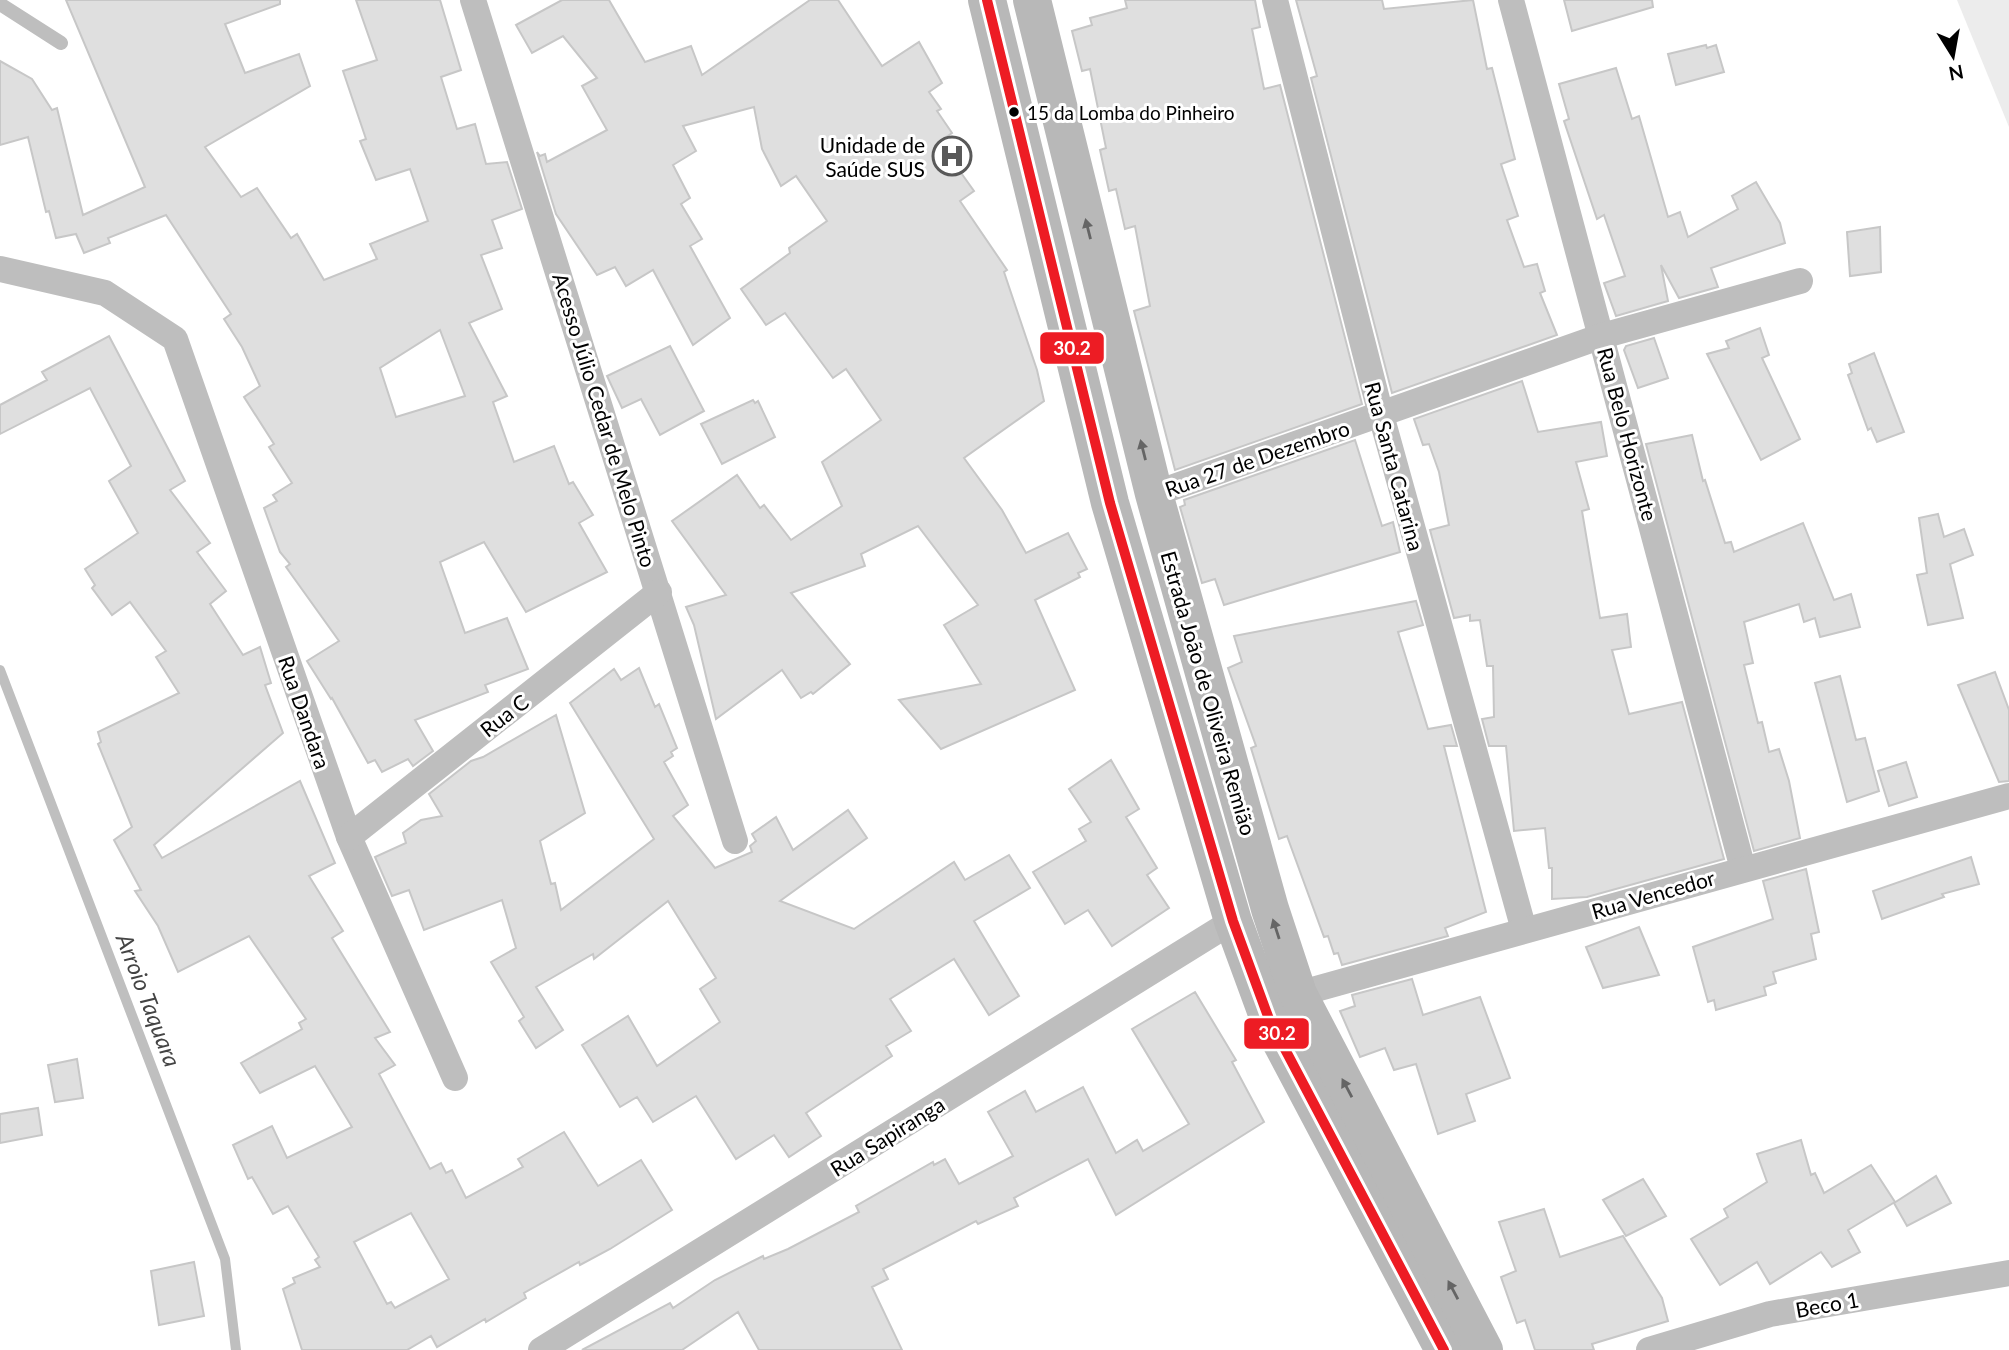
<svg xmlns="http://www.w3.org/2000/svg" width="2009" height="1350" font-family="Lato,sans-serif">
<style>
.green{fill:#ececec}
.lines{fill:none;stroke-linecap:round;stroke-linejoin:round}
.stream{stroke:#bfbfbf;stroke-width:10}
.building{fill:#dfdfdf;stroke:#c7c7c7;stroke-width:2;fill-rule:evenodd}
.lane{stroke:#bebebe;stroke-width:14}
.street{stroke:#bebebe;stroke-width:26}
.secondary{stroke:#b8b8b8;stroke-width:38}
.bus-1-casing{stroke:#fff;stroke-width:16}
.bus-1{stroke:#ed1c24;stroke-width:10}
.oneway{fill:#656565}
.bus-dot{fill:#000;stroke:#fff;stroke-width:2.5}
.labels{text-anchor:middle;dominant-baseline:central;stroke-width:6;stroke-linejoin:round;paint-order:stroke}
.bus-label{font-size:19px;fill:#000;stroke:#fff;text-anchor:start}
.poi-label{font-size:21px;fill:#000;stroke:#fff;text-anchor:end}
.street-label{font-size:21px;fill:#000;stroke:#fff}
.water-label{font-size:23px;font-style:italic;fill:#444;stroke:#fff}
.line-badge{stroke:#fff;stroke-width:2.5}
.badge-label{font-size:19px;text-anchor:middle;font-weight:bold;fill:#fff}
</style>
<rect width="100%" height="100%" fill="#fff"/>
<!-- green -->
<polygon class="green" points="1957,0 2009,0 2009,127"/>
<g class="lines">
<!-- stream -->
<polyline class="stream" points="0,670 225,1259 236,1350"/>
</g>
<!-- building -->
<g class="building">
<path d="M66,0H280V4L225,24L245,73L299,54L310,86L205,147L241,197L257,188L291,238L297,234L324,280L377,259L370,244L428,221L410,169L376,180L360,141L366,139L343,71L377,60L356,0H440L461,70L441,77L457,129L475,124L486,164L507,162L522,209L492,220L502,248L481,255L502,309L469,323L507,396L493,402L514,462L554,446L569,484L573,482L593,515L579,523L607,572L526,612L484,542L440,562L465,633L507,618L528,669L485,685L488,692L415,720L433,751L413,766L408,759L382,772L375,760L368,763L332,698L331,699L307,661L339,641L286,567L290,564L280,552L264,508L277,501L273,495L292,483L269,447L274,444L244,397L260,386L242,347L224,319L231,314L166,215L108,238L110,243L84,253L76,234L56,238L49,211L46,212L28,137L0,145V61L32,79L52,110L57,108L83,215L145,187ZM440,330L465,396L396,417L380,368Z"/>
<polygon points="562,0 609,0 645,62 691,46 702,75 810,0 838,0 882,66 919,42 942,83 929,92 941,109 937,111 952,133 939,142 974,191 960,201 1007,270 1004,272 1037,370 1044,401 964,458 1002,510 1026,553 1068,533 1087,569 1078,573 1080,577 1035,600 1075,690 941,749 899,700 981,684 944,625 978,605 918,526 861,554 865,566 791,593 850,664 813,694 811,692 801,698 782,670 716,719 694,625 686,607 726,595 672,521 737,475 760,508 764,505 791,540 842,506 822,462 881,420 846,369 833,378 785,313 766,325 741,289 790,253 789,248 827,221 796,176 781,186 762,149 754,107 683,126 696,151 673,165 690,198 681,204 702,239 690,246 730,318 693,345 653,270 626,286 615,267 597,275 556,214 537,152 540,156 545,154 547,162 607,130 582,86 597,78 563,36 532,53 516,25"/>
<polygon points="1125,0 1255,0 1260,27 1252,29 1264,89 1280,85 1362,404 1175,470 1134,311 1150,306 1135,226 1125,229 1116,189 1109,191 1100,150 1106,148 1090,69 1082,71 1072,31 1092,25 1090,18 1127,8"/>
<polygon points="1296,0 1382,0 1384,9 1473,0 1487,69 1492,68 1515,159 1501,164 1518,216 1507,220 1524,267 1537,264 1545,291 1540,293 1557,335 1392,393 1311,78 1317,76"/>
<polygon points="1564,0 1652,0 1653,7 1572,31"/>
<polygon points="1706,45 1707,48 1716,45 1724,72 1676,85 1668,54"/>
<polygon points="1616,68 1632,119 1639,116 1668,217 1680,212 1688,237 1738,209 1732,196 1756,182 1780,223 1785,243 1711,268 1718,287 1679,298 1661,265 1668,301 1616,316 1604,283 1625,276 1604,215 1597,219 1564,121 1569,119 1559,84"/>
<polygon points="1880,227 1881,272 1850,276 1847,232"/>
<polygon points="1760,328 1769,355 1762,358 1800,439 1761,460 1707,354 1729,348 1726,341"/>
<path d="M109,336L185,481L170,490L210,543L197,552L226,591L210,604L243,655L260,647L271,683L265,685L283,733L154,845L162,858L300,781L335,863L309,876L343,931L332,938L390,1032L375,1038L395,1065L379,1074L430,1169L441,1163L446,1173L452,1170L466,1198L523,1167L518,1159L564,1132L598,1186L641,1160L672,1210L610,1249L580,1265L579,1262L524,1293L526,1298L486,1322L485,1319L437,1347L431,1336L407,1350H302L283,1289L295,1283L293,1278L320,1267L315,1260L319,1257L288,1206L273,1214L252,1177L248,1179L233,1145L272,1126L287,1158L352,1127L315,1066L260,1093L241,1063L302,1029L299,1023L306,1019L249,936L178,972L158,926L135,891L141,890L114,840L132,827L98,744L101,742L98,732L179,693L156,657L166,651L130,602L112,615L92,588L95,585L85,569L138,533L109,481L131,466L90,388L0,434V405L47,380L42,372ZM411,1213L449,1279L395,1308L391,1302L387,1304L354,1242Z"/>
<polygon points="1654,338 1668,378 1638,388 1624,350 1626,346"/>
<polygon points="670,346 704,411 660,435 641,399 622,408 607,376"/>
<polygon points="1874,353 1904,432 1877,442 1871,428 1868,430 1848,375 1852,373 1849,364"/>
<polygon points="1522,381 1538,432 1601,422 1607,456 1576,462 1589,509 1582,511 1600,618 1627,614 1631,647 1612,650 1629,714 1682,702 1724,859 1587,897 1552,899 1552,868 1549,868 1545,828 1514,831 1506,746 1489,746 1482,719 1494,717 1493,666 1487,666 1480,620 1470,621 1470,615 1454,618 1430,530 1449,525 1439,472 1429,444 1423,445 1414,419"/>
<polygon points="753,400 755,403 758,401 775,437 722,464 701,424"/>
<polygon points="1692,435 1703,481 1705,480 1725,543 1731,542 1734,552 1803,523 1834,600 1851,594 1860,627 1820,637 1815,618 1804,622 1799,604 1744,622 1753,663 1744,665 1758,723 1762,722 1769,752 1779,749 1789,781 1800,838 1754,851 1646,444"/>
<polygon points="1355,440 1382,526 1393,522 1400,552 1224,605 1215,579 1202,583 1180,507 1185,505 1184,500"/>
<polygon points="1938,514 1944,537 1964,529 1973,555 1950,564 1963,618 1928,625 1917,575 1927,573 1919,518"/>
<polygon points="1416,601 1423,625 1398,632 1428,729 1451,725 1457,746 1444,746 1486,912 1445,928 1448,936 1342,965 1338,953 1334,954 1328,936 1324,937 1287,836 1279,839 1251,748 1256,746 1228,668 1242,662 1234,636"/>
<polygon points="639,668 655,707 659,704 677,748 671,752 673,756 664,762 688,805 673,816 715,868 752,852 750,846 756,841 752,834 776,817 793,850 848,810 867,838 780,901 854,929 954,862 965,880 1009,855 1030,888 974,921 1019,996 989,1015 954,959 890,999 911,1031 886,1046 892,1056 806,1113 821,1136 789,1157 774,1135 736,1159 696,1096 653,1122 637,1097 620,1107 582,1045 628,1016 657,1066 720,1022 700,989 716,978 668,901 594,959 593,954 536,987 563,1030 536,1048 519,1021 524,1017 491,962 516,948 502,900 424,930 409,890 392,896 375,857 406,843 403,833 421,820 442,816 429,794 471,761 483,757 556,715 585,813 540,841 551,884 555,883 561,910 654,839 570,703 614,669 621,680"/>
<polygon points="1995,672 2009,710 2009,781 1999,782 1958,685"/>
<polygon points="1840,676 1856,740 1865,738 1879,791 1847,802 1815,683"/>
<polygon points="1111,760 1139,809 1126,817 1157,868 1147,875 1169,908 1112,946 1088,910 1065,924 1033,872 1086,841 1079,829 1091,822 1069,789"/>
<polygon points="1906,762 1917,797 1889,806 1878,771"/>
<polygon points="1971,857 1979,884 1942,894 1944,897 1882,919 1873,891"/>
<polygon points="1806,869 1819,932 1811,934 1816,959 1773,972 1776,983 1764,987 1766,995 1716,1010 1714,1000 1708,1002 1693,947 1773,919 1763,881"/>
<polygon points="1639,927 1659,975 1603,988 1586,947"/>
<polygon points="1412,979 1423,1015 1480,997 1510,1078 1466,1094 1475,1121 1438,1134 1416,1064 1394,1070 1385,1048 1360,1057 1340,1011 1355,1006 1352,995"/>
<polygon points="1195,992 1236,1060 1232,1062 1264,1122 1116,1215 1088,1159 1014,1198 1018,1206 978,1224 976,1221 883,1269 888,1279 872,1287 902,1350 759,1350 738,1312 682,1350 582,1350 670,1303 673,1308 715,1280 763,1256 764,1259 788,1249 859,1212 856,1206 933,1162 934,1165 945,1159 959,1184 1013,1156 988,1112 1025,1091 1036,1112 1083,1087 1116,1153 1137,1140 1143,1151 1189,1124 1132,1029"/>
<polygon points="77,1059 83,1098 55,1102 48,1065"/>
<polygon points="38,1108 42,1135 0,1143 0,1114"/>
<polygon points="1801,1140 1811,1175 1815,1173 1824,1193 1871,1165 1895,1202 1848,1230 1860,1252 1832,1267 1821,1252 1770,1284 1757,1262 1720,1285 1691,1239 1728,1217 1724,1209 1767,1182 1757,1154"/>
<polygon points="1936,1176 1951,1203 1907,1226 1894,1203"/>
<polygon points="1643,1179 1666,1216 1626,1236 1603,1200"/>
<polygon points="1544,1209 1560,1257 1623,1236 1662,1298 1668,1321 1592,1344 1594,1350 1535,1350 1525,1320 1517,1323 1501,1277 1516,1271 1499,1222"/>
<polygon points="194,1262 204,1316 159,1325 151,1271"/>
</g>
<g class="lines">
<!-- lane -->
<polyline class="lane" points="0,4 61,43"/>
<!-- street -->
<g class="street">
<polyline points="473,0 735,841"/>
<polyline points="1275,0 1381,415 1524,930"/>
<polyline points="1511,0 1743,869"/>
<polyline points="0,269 105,293 175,339 349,837 455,1078"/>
<polyline points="1154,494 1602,336 1800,281"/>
<polyline points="349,837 659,592"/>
<polyline points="1298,994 2009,796"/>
<polyline points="541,1350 1233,921"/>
<polyline points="1649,1350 1770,1314 2009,1273"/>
</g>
<!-- secondary -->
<g class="secondary">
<polyline points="987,0 1110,503 1233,921 1269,1019 1444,1350"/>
<polyline points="1032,0 1154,494 1270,909 1298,994 1484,1350"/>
</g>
<defs>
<polyline id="bus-1" points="987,0 1110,503 1233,921 1269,1019 1444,1350"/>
</defs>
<!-- bus-1 casing -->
<use href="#bus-1" class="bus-1-casing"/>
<!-- bus-1 -->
<use href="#bus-1" class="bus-1"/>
</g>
<!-- one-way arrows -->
<defs><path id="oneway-solid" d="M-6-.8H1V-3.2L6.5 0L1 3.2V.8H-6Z" transform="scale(1.75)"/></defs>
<g class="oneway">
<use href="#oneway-solid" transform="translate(1088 229) rotate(-104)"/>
<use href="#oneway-solid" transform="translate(1143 450) rotate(-104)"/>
<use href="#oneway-solid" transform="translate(1276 929) rotate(-108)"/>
<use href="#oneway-solid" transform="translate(1347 1088) rotate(-118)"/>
<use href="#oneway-solid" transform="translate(1453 1290) rotate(-118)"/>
</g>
<!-- icons -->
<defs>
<symbol id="hospital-ring" viewBox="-11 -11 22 22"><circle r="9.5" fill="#fff" stroke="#595959" stroke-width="1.5"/><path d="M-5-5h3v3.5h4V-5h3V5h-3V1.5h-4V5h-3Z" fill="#595959"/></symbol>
</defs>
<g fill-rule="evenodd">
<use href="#hospital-ring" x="930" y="134" width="44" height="44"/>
</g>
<!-- markers -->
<circle class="bus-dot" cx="1014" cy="112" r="6"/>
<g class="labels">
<!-- bus labels -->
<g class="bus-label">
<text x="1027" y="112">15 da Lomba do Pinheiro</text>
</g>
<!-- poi labels -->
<g class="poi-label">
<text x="925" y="144">Unidade de<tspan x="925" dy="24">Saúde SUS</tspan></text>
</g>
<!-- street labels -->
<g class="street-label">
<text transform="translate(605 420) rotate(73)">Acesso Júlio Cedar de Melo Pinto</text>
<text transform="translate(1628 434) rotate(75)">Rua Belo Horizonte</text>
<text transform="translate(1257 458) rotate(-19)">Rua 27 de Dezembro</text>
<text transform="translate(1395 466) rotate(75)">Rua Santa Catarina</text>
<text transform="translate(1209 693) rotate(74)">Estrada João de Oliveira Remião</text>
<text transform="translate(305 712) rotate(71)">Rua Dandara</text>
<text transform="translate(504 715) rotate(-38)">Rua C</text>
<text transform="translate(1653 894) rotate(-16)">Rua Vencedor</text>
<text transform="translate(887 1136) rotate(-32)">Rua Sapiranga</text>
<text transform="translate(1827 1304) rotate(-10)">Beco 1</text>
</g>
<!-- water labels -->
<g class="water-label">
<text transform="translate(149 1000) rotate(69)">Arroio Taquara</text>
</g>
</g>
<g class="line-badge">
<rect x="1039" y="331" width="66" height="34" rx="7" fill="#ed1c24"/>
<rect x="1243" y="1017" width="67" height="33" rx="7" fill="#ed1c24"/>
</g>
<g class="badge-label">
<text x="1072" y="355">30.2</text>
<text x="1277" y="1040">30.2</text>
</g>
<!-- north arrow -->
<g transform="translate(1953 56) rotate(169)" stroke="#ffffff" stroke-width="5" paint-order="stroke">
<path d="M0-5L12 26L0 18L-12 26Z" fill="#000000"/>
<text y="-10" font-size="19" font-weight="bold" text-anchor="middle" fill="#000000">N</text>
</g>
</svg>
